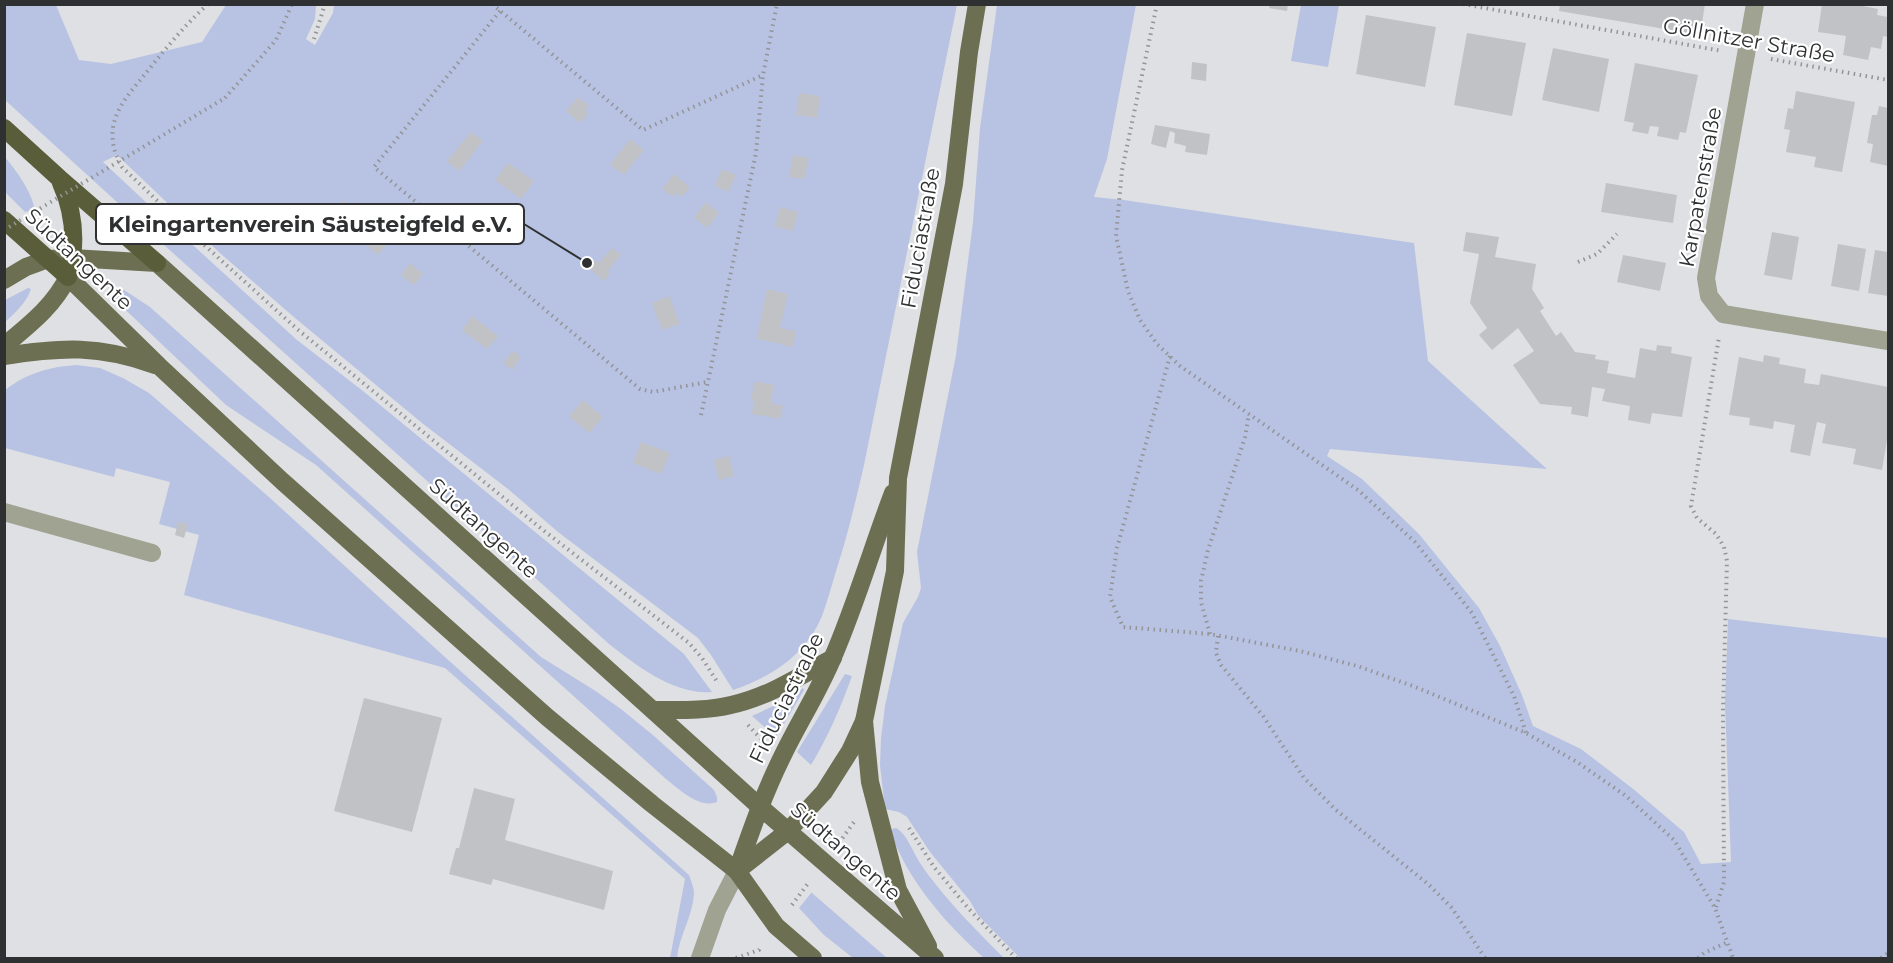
<svg xmlns="http://www.w3.org/2000/svg" width="1893" height="963" font-family="Montserrat,sans-serif">
<style>
.green{fill:#b8c3e4}
.building{fill:#c1c2c5}
.lines{fill:none;stroke-linecap:round;stroke-linejoin:round}
.path{stroke:#939496;stroke-width:4;stroke-dasharray:1.5 4.5;stroke-linecap:butt}
.minor{stroke:#a0a392;stroke-width:18}
.major{stroke:#6c6f52;stroke-width:18}
.highway{stroke:#595d3a;stroke-width:18}
.path-bridge{stroke:#939496;stroke-width:4;stroke-dasharray:1.5 4.5;stroke-linecap:butt}
.labels{text-anchor:middle;dominant-baseline:central;stroke-width:4.5;stroke-linejoin:round;paint-order:stroke}
.street-label{font-size:21px;fill:#2f3031;stroke:#fff}
.leader{fill:none;stroke:#2f3031;stroke-width:2}
.callout-dot{fill:#2f3031;stroke:#fff;stroke-width:2}
.callout{fill:#fff;stroke:#2f3031;stroke-width:2}
.callout-label{font-size:22px;text-anchor:middle;font-weight:bold;fill:#2f3031}
</style>
<rect width="100%" height="100%" fill="#dfe0e3"/>
<!-- green -->
<g class="green">
<path d="M5,5H56L79,60L111,64L202,42L226,5H316L315,19L306,39L315,45L333,13L334,5H957L864,465C856,500 848,534 837,568C832,584 828,600 822,616C806,655 771,677 733,690L711,655L698,638L558,532L508,489L422,423L295,318L221,254L117,155L103,162L150,206L297,340L363,391L684,654L712,692C674,695 637,666 609,644L164,245L5,100Z"/>
<polygon points="997,5 1136,5 1107,159 1094,197 1124,200 1414,243 1428,361 1547,469 1330,449 1327,456 1362,479 1419,534 1479,608 1500,646 1522,695 1533,726 1581,749 1632,788 1684,832 1701,864 1731,862 1725,703 1728,619 1888,638 1888,958 1020,958 978,915 970,901 930,852 907,817 899,812 885,809 880,765 881,738 885,706 903,623 918,597 921,588 917,552 956,355 973,222 980,128"/>
<polygon points="1301,5 1339,5 1328,67 1291,61"/>
<path d="M4,156C16,170 29,188 34,206L30,211L25,212L5,192Z"/>
<path d="M116,287L121,288L150,307L541,657L594,690L621,709L654,736L714,790L717,797V802C699,809 679,789 666,779L316,465L226,405L113,298V289Z"/>
<path d="M28,288L31,289C27,302 15,313 5,322V300Z"/>
<path d="M77,365L100,368L123,378L149,393L270,498L446,658L689,875C691,881 694,887 694,893C693,916 679,936 677,958H670L685,879L445,668L184,595L199,535L159,524L170,482L116,468L114,477L5,448V390C27,373 49,367 77,365Z"/>
<path d="M845,674L852,676C841,707 828,737 811,765L797,752Z"/>
<polygon points="803,688 804,690 776,737 752,716 784,701"/>
<path d="M896,828C907,834 913,852 920,863C942,896 976,930 1004,958H984C957,934 930,905 911,874C904,863 898,850 892,837V829Z"/>
<polygon points="812,892 812,893 887,958 853,958 824,935 799,908"/>
</g>
<!-- building -->
<g class="building">
<polygon points="1270,4 1288,4 1287,11 1269,8"/>
<polygon points="1560,4 1668,4 1678,6 1678,4 1705,4 1700,35 1559,11"/>
<polygon points="1822,4 1853,4 1878,9 1877,15 1888,17 1888,37 1883,36 1881,49 1871,47 1868,60 1843,55 1846,36 1818,32"/>
<polygon points="1366,15 1436,27 1425,87 1356,74"/>
<polygon points="1467,33 1526,43 1512,116 1454,105"/>
<polygon points="1553,48 1609,59 1599,112 1542,100"/>
<polygon points="1192,62 1207,64 1206,81 1191,79"/>
<polygon points="1635,63 1698,75 1686,133 1680,132 1678,140 1657,136 1659,127 1650,126 1648,134 1632,131 1634,123 1624,121"/>
<polygon points="1796,91 1855,102 1842,172 1814,167 1816,157 1786,152 1790,130 1784,129 1788,108 1793,109"/>
<polygon points="799,93 820,96 817,118 796,115"/>
<polygon points="578,97 589,106 585,111 588,114 580,123 566,111"/>
<polygon points="1879,106 1888,108 1888,166 1870,162 1873,144 1867,143 1872,115 1877,115"/>
<polygon points="1155,125 1210,134 1207,155 1185,152 1186,146 1174,143 1175,133 1170,131 1166,148 1151,144"/>
<polygon points="471,132 483,141 459,171 447,161"/>
<polygon points="630,139 644,150 624,175 610,165"/>
<polygon points="793,155 809,158 804,179 789,177"/>
<polygon points="508,163 534,181 521,199 495,180"/>
<polygon points="722,169 736,175 728,192 715,186"/>
<polygon points="674,174 690,187 682,197 676,193 673,197 662,189"/>
<polygon points="1606,183 1677,195 1673,223 1601,212"/>
<polygon points="342,200 351,207 341,220 332,213"/>
<polygon points="706,202 719,213 707,228 694,217"/>
<polygon points="780,207 798,212 793,231 775,227"/>
<polygon points="1466,232 1499,237 1495,257 1536,264 1532,289 1544,308 1540,311 1556,336 1561,332 1575,352 1596,355 1595,359 1609,361 1607,373 1635,378 1640,348 1656,351 1657,345 1672,347 1671,353 1692,357 1682,417 1652,413 1650,424 1628,420 1630,406 1602,401 1605,389 1592,387 1588,417 1571,414 1572,407 1540,404 1513,365 1534,351 1518,328 1492,350 1479,335 1487,328 1470,303 1479,254 1463,251"/>
<polygon points="1772,232 1799,237 1792,280 1764,275"/>
<polygon points="373,233 387,244 378,255 365,244"/>
<polygon points="1838,244 1866,249 1859,291 1831,286"/>
<polygon points="612,248 621,255 608,270 610,273 604,281 589,268 596,260 599,263"/>
<polygon points="1875,250 1888,252 1888,296 1868,293"/>
<polygon points="1623,255 1666,263 1660,291 1617,282"/>
<polygon points="410,263 423,274 414,285 401,275"/>
<polygon points="767,289 788,294 780,328 796,331 793,347 757,339"/>
<polygon points="669,296 680,324 662,330 652,303"/>
<polygon points="472,316 498,336 487,349 462,330"/>
<polygon points="513,351 521,357 512,370 503,363"/>
<polygon points="1764,355 1780,358 1779,364 1806,369 1804,383 1819,385 1821,374 1888,387 1888,434 1882,470 1853,464 1856,449 1822,443 1826,424 1817,422 1810,456 1790,452 1795,425 1774,421 1773,429 1749,425 1750,418 1729,415 1739,357 1763,362"/>
<polygon points="755,381 774,385 771,403 783,406 780,419 752,414 754,400 751,399"/>
<polygon points="583,400 603,417 589,433 569,416"/>
<polygon points="641,442 670,453 661,474 633,463"/>
<polygon points="729,456 734,476 719,480 714,460"/>
<polygon points="178,522 188,524 184,538 175,535"/>
<polygon points="364,698 442,718 412,832 334,811"/>
<polygon points="474,788 515,799 505,840 613,871 604,910 493,879 491,885 449,874 456,848 459,848"/>
</g>
<g class="lines">
<!-- path -->
<g class="path">
<path d="M208,4C184,26 166,48 146,73C134,88 119,103 114,123C110,138 114,153 122,167L191,233L297,329L543,530L689,643L702,658L718,683"/>
<polyline points="492,4 643,130 763,75"/>
<polyline points="1157,4 1122,170 1116,236 1128,291 1140,320 1157,344 1180,366 1358,490 1415,542 1472,613 1514,696 1526,733"/>
<polyline points="1463,4 1722,51"/>
<polyline points="500,11 374,167 640,389 653,392 707,382"/>
<polyline points="314,39 325,4"/>
<polyline points="1771,59 1888,80"/>
<polyline points="225,98 276,40 292,4"/>
<polyline points="1578,262 1597,254 1617,234"/>
<polyline points="1170,356 1117,548 1110,597 1123,627 1210,634 1300,651 1357,666 1413,686 1526,733 1577,762 1626,796 1674,840 1715,908 1733,958"/>
<polyline points="701,415 756,153 763,75 777,4"/>
<polyline points="1210,634 1201,602 1201,581 1208,550 1245,437 1249,414"/>
<polyline points="1218,636 1216,653 1221,665 1263,716 1304,778 1336,810 1428,884 1452,908 1485,958"/>
<polyline points="748,725 764,742"/>
<polyline points="909,828 934,867 968,908 1016,958"/>
<polyline points="839,843 854,822"/>
<polyline points="792,905 809,882"/>
<polyline points="1716,907 1724,882 1723,711 1727,561 1724,547 1716,534 1697,518 1691,506 1719,337"/>
<polyline points="736,958 759,950 761,947"/>
<polyline points="1698,958 1704,953 1728,942"/>
<polyline points="1881,958 1888,953"/>
</g>
<!-- minor -->
<g class="minor">
<polyline points="1755,4 1706,278 1709,296 1723,314 1888,341"/>
<polyline points="4,512 152,553"/>
<polyline points="700,958 717,910 737,871"/>
</g>
<!-- major -->
<g class="major">
<polyline points="4,280 26,267 48,259 72,258 157,263 759,806 935,958"/>
<path d="M4,346C29,325 53,307 68,277L159,366L282,481L547,717L652,804L737,871L776,926L813,958"/>
<path d="M4,356C62,347 99,345 155,365"/>
<path d="M655,710C680,710 706,711 731,705C768,697 800,676 833,658"/>
<polyline points="864,721 870,782 898,890 928,946"/>
<polyline points="737,871 788,831 824,792 850,751 864,721 895,571 898,478 954,184 969,52 977,4"/>
<path d="M737,871C751,831 764,793 783,755C799,722 819,691 833,657C856,604 872,548 893,493"/>
</g>
<!-- highway -->
<g class="highway">
<polyline points="4,128 59,178 157,263"/>
<path d="M4,220L68,277C77,244 75,214 61,183"/>
</g>
<!-- path-bridge -->
<polyline class="path-bridge" points="4,230 225,98"/>
</g>
<g class="labels">
<!-- street labels -->
<g class="street-label">
<text transform="translate(1749 40) rotate(10)">Göllnitzer Straße</text>
<text transform="translate(1700 187) rotate(-80)">Karpatenstraße</text>
<text transform="translate(920 238) rotate(-80)">Fiduciastraße</text>
<text transform="translate(79 259) rotate(43)">Südtangente</text>
<text transform="translate(484 528) rotate(42)">Südtangente</text>
<text transform="translate(786 698) rotate(-64)">Fiduciastraße</text>
<text transform="translate(846 851) rotate(41)">Südtangente</text>
</g>
</g>
<!-- callouts -->
<path class="leader" d="M587 263L524 224"/>
<circle class="callout-dot" cx="587" cy="263" r="6"/>
<rect class="callout" x="96" y="204" width="428" height="40" rx="6"/>
<g class="callout-label">
<text x="310" y="232">Kleingartenverein Säusteigfeld e.V.</text>
</g>
<!-- border -->
<rect width="1893" height="963" fill="none" stroke="#2f3031" stroke-width="12"/>
</svg>
